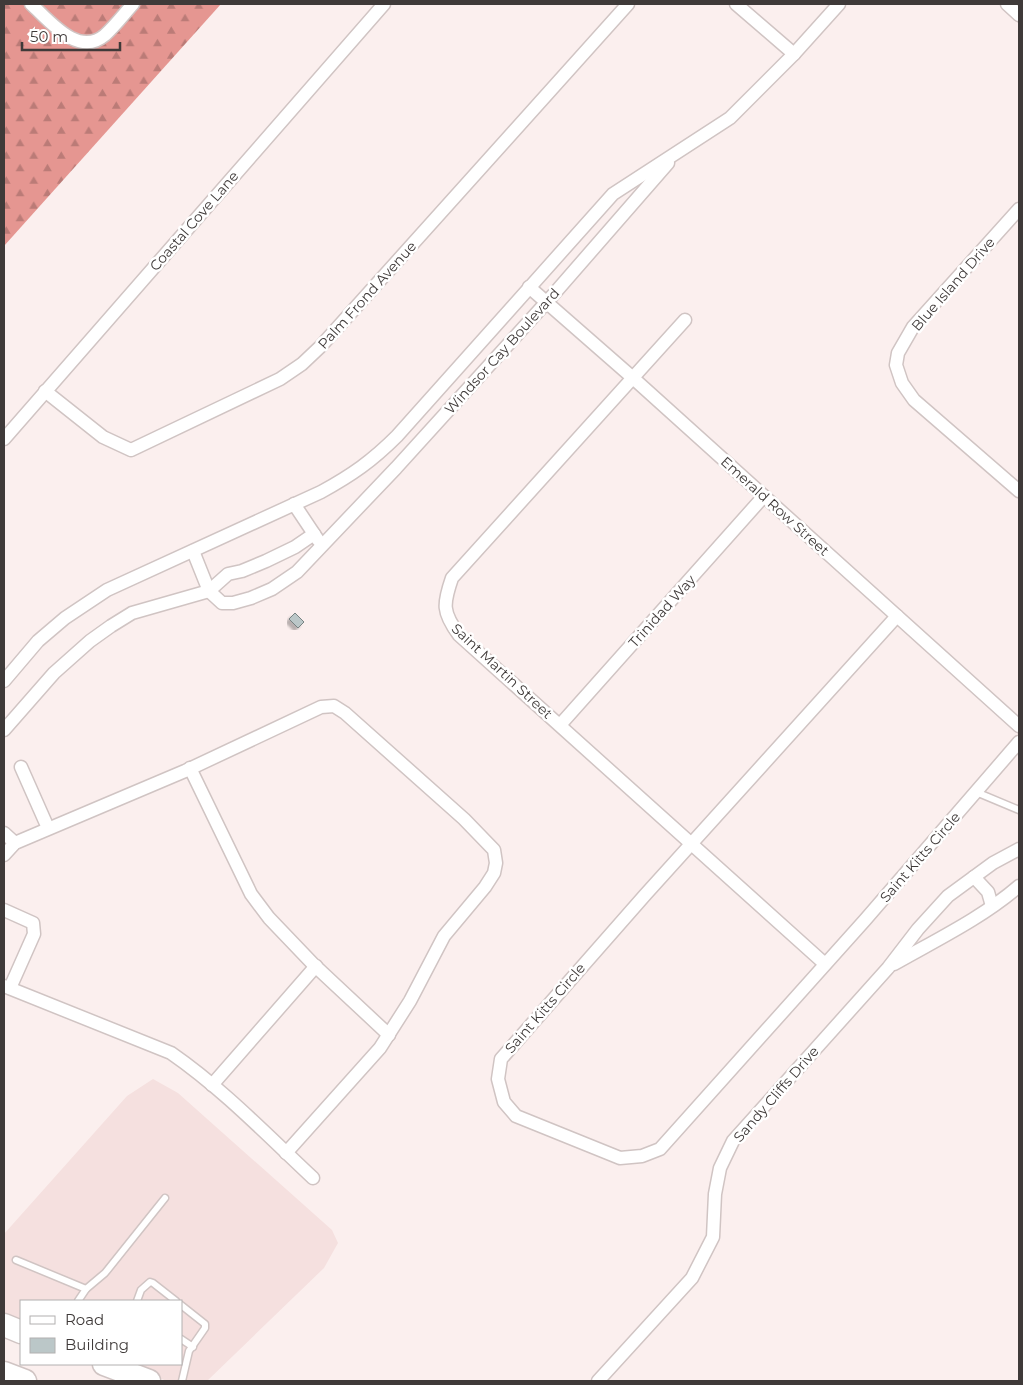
<svg xmlns="http://www.w3.org/2000/svg" width="1023" height="1385" font-family="Montserrat,sans-serif">
<style>
.built{fill:#f5e0df}
.forest{fill:url(#forest-firs)}
.building{fill:#bbc7c8;stroke:#788383;filter:url(#shadow)}
.lines{fill:none;stroke-linecap:round;stroke-linejoin:round}
.lane-casing{stroke:#d0c4c3;stroke-width:9}
.street-casing{stroke:#d0c4c3;stroke-width:15}
.highway-casing{stroke:#d0c4c3;stroke-width:25}
.lane{stroke:#fff;stroke-width:6}
.street{stroke:#fff;stroke-width:12}
.highway{stroke:#fff;stroke-width:22}
.labels{text-anchor:middle;dominant-baseline:central;stroke-width:5;stroke-linejoin:round;paint-order:stroke}
.street-label{font-size:14px;fill:#3f3a39;stroke:#fff}
</style>
<defs>
<pattern id="forest-firs" width="22" height="20" patternUnits="userSpaceOnUse" patternTransform="scale(1.25)"><rect width="22" height="20" fill="#e59691"/><path d="M5 1l3.5 6h-7zM16 11l3.5 6h-7z" fill="#bb7b77"/></pattern>
<filter id="shadow"><feDropShadow dx="-3.5" dy="3.5" stdDeviation="1" flood-color="#0004"/></filter>
</defs>
<rect width="100%" height="100%" fill="#fbefee"/>
<!-- built -->
<polygon class="built" points="153,1079 178,1093 332,1230 338,1243 324,1268 207,1381 167,1381 122,1364 181,1364 181,1301 21,1301 21,1324 4,1317 4,1234 127,1096"/>
<!-- forest -->
<polygon class="forest" points="4,4 221,4 4,246"/>
<!-- building -->
<polygon class="building" points="295,613 304,622 298,628 289,619"/>
<g class="lines">
<defs>
<g id="lane">
<polyline points="976,792 1019,810"/>
<polyline points="16,1260 86,1289"/>
<polyline points="78,1301 86,1289 105,1273 165,1198"/>
<polyline points="137,1301 141,1290 150,1282 153,1283 176,1301"/>
<polyline points="181,1305 205,1324 205,1328 189,1351 182,1381"/>
<polyline points="181,1339 193,1347"/>
</g>
<g id="street">
<path d="M31,4C49,20 78,58 105,35C115,26 124,14 133,4"/>
<polyline points="736,4 794,54"/>
<polyline points="1007,4 1019,15"/>
<polyline points="1019,209 913,327 898,353 896,365 902,383 914,400 1019,491"/>
<polyline points="529,287 633,378 1019,726"/>
<path d="M685,320L452,578C443,604 442,612 459,635L825,964"/>
<polyline points="45,391 103,437 131,450 280,379 302,364 321,346 628,4"/>
<polyline points="4,439 384,4"/>
<polyline points="294,504 318,540"/>
<polyline points="193,551 209,591 222,603 233,603 251,598 272,589 297,572 396,468 553,295 668,163"/>
<polyline points="897,616 645,895 501,1059 498,1079 504,1102 516,1116 620,1158 642,1156 660,1149 865,920 1019,742"/>
<path d="M4,681L38,641L65,618L107,590L321,492C352,475 372,461 397,436L613,194L730,118L794,54L839,4"/>
<polyline points="560,725 764,496"/>
<polyline points="4,730 54,673 90,641 111,626 132,613 209,591 228,574 242,571 266,561 295,547 314,534"/>
<polyline points="21,767 48,828"/>
<polyline points="190,768 251,894 269,918 313,964 389,1035"/>
<polyline points="4,833 15,843"/>
<polyline points="4,855 15,843 185,771 321,707 334,706 345,713 464,819 494,850 496,863 494,873 485,887 444,936 410,1001 380,1048 286,1153"/>
<polyline points="974,877 988,892 992,906"/>
<polyline points="4,910 33,923 34,934 10,988"/>
<path d="M894,964C936,940 982,918 1019,886"/>
<path d="M4,986L171,1053C223,1089 267,1135 313,1178"/>
<polyline points="212,1085 316,966"/>
<polyline points="598,1381 692,1278 713,1237 715,1194 720,1168 733,1141 888,968 918,929 948,896 993,863 1019,849"/>
</g>
<g id="highway">
<polyline points="4,1325 21,1332"/>
<polyline points="104,1364 149,1381"/>
<polyline points="4,1373 25,1381"/>
</g>
</defs>
<!-- lane casing -->
<use href="#lane" class="lane-casing"/>
<!-- street casing -->
<use href="#street" class="street-casing"/>
<!-- highway casing -->
<use href="#highway" class="highway-casing"/>
<!-- lane -->
<use href="#lane" class="lane"/>
<!-- street -->
<use href="#street" class="street"/>
<!-- highway -->
<use href="#highway" class="highway"/>
</g>
<g class="labels">
<!-- street labels -->
<g class="street-label">
<text transform="translate(194 221) rotate(-49)">Coastal Cove Lane</text>
<text transform="translate(953 284) rotate(-49)">Blue Island Drive</text>
<text transform="translate(367 295) rotate(-48)">Palm Frond Avenue</text>
<text transform="translate(502 351) rotate(-48)">Windsor Cay Boulevard</text>
<text transform="translate(775 506) rotate(42)">Emerald Row Street</text>
<text transform="translate(662 611) rotate(-48)">Trinidad Way</text>
<text transform="translate(502 671) rotate(43)">Saint Martin Street</text>
<text transform="translate(920 857) rotate(-49)">Saint Kitts Circle</text>
<text transform="translate(545 1008) rotate(-49)">Saint Kitts Circle</text>
<text transform="translate(776 1094) rotate(-49)">Sandy Cliffs Drive</text>
</g>
</g>
<!-- border -->
<rect width="1023" height="1385" fill="none" stroke="#3f3a39" stroke-width="10"/>
<!-- legend -->
<rect x="20" y="1300" width="162" height="65" fill="#ffffff" stroke="#b2b0b0"/>
<rect x="30" y="1316" width="25" height="8" fill="#ffffff" stroke="#b2b0b0"/>
<text x="65" y="1325" font-size="15" fill="#3f3a39">Road</text>
<rect x="30" y="1338" width="25" height="15" fill="#bbc7c8" stroke="#b2b0b0"/>
<text x="65" y="1350" font-size="15" fill="#3f3a39">Building</text>
<!-- scale -->
<path d="M22 42v8h98v-8" fill="none" stroke="#3f3a39" stroke-width="2.5"/>
<text x="30" y="42" font-size="15" fill="#3f3a39" stroke="#ffffff" stroke-width="4" paint-order="stroke">50 m</text>
</svg>
